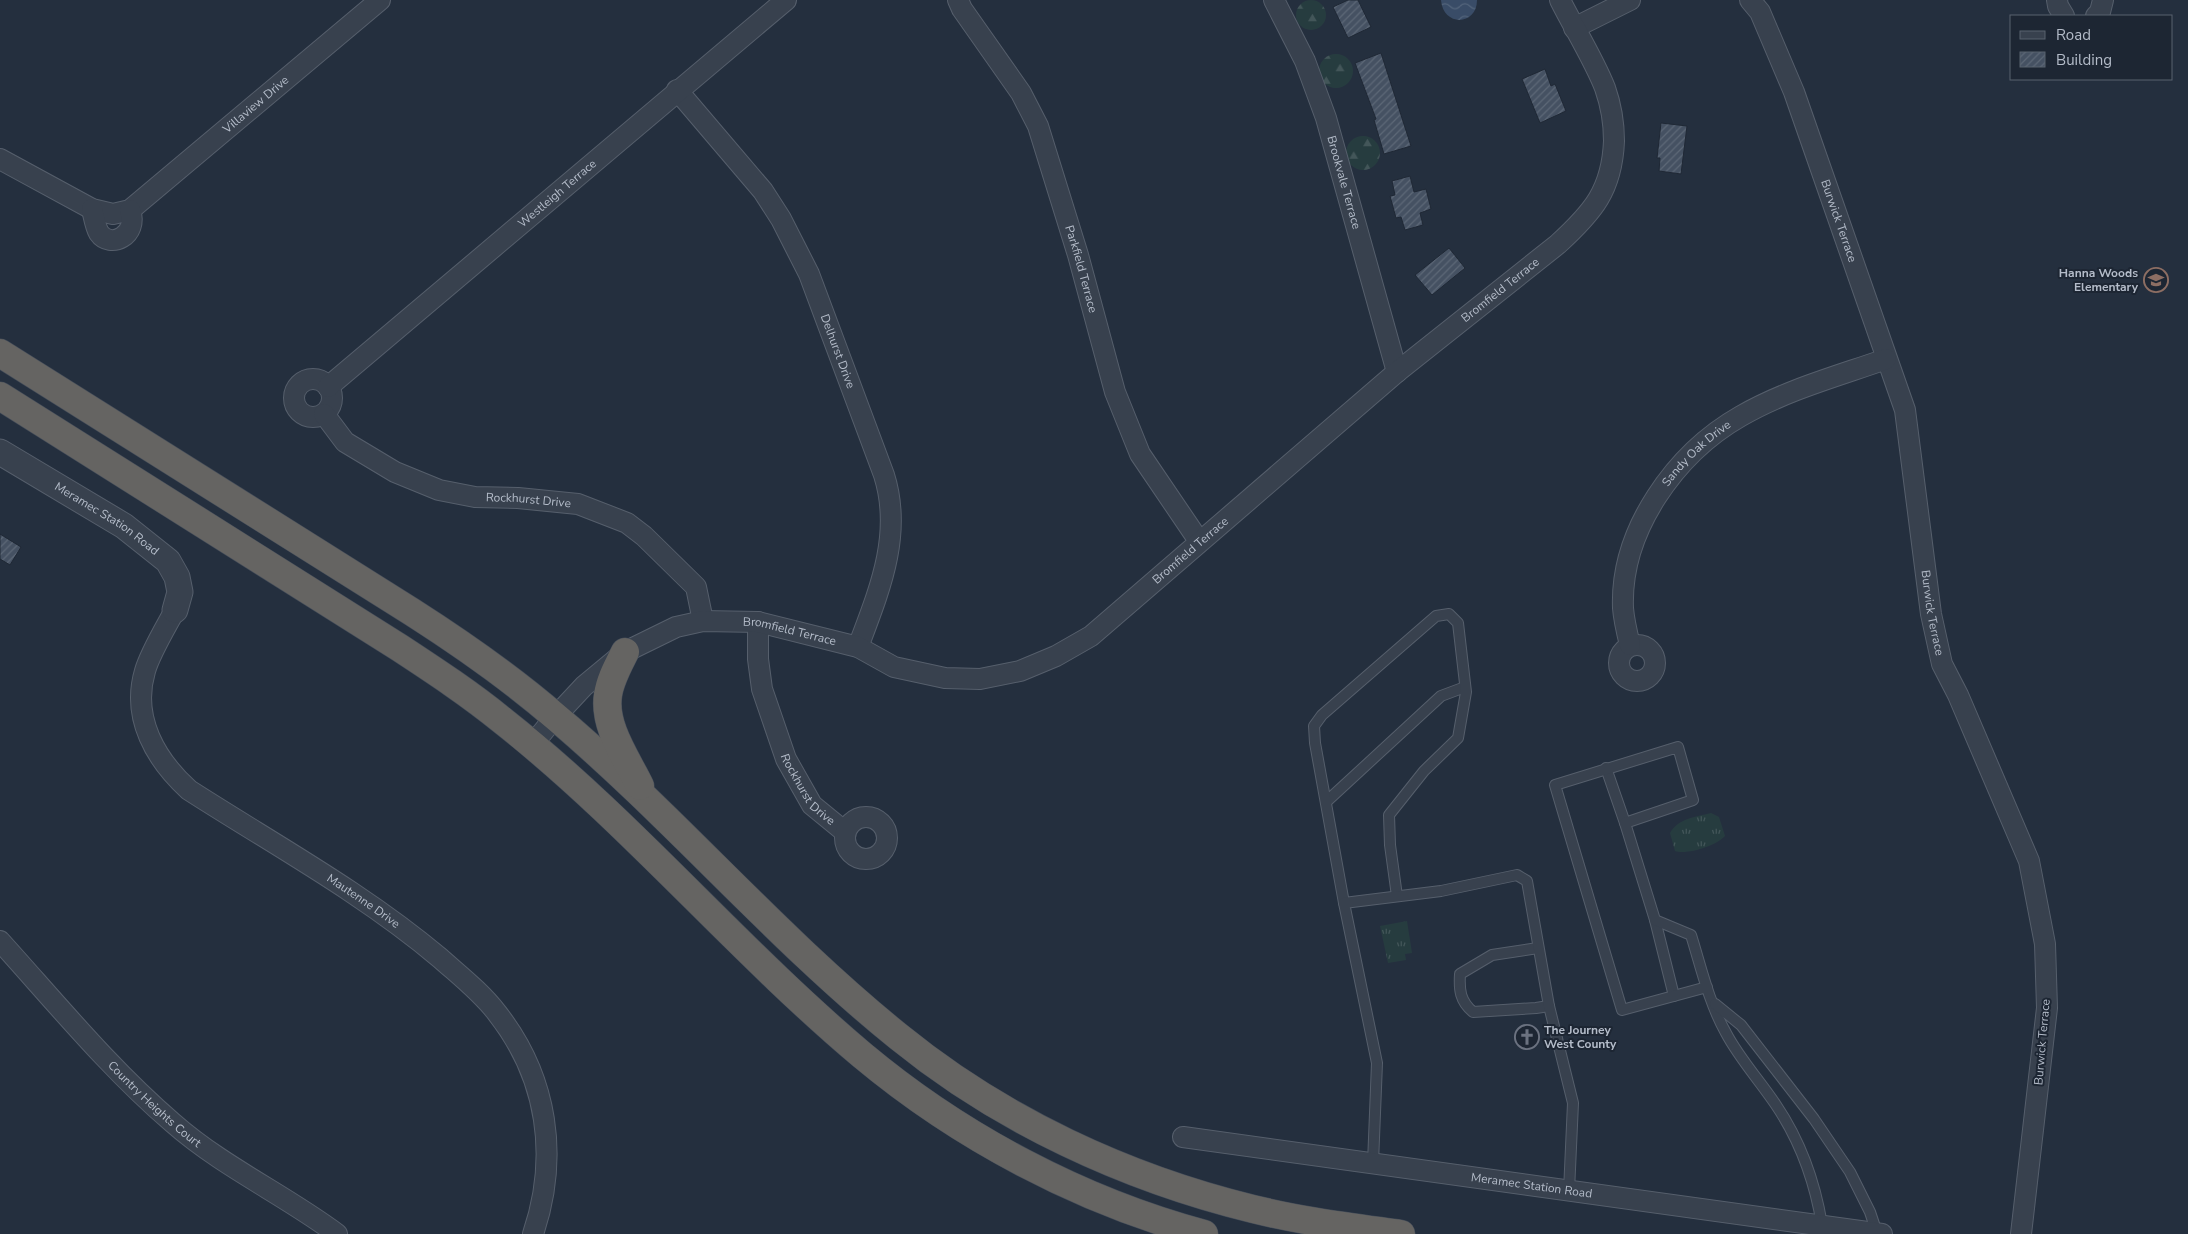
<svg xmlns="http://www.w3.org/2000/svg" width="2188" height="1234" font-family="'Nunito Sans',sans-serif">
<style>
.forest{fill:url(#forest-firs)}
.park{fill:url(#park-tufts)}
.water{fill:url(#water-waves)}
.building{fill:url(#building-hatch);stroke:#1f2835}
.lines{fill:none;stroke-linecap:round;stroke-linejoin:round}
.service-casing{stroke:#565f6c;stroke-width:12}
.minor-casing{stroke:#565f6c;stroke-width:22}
.tertiary-casing{stroke:#565f6c;stroke-width:27}
.trunk-casing{stroke:#434c59;stroke-width:29}
.service{stroke:#38414e;stroke-width:10}
.minor{stroke:#38414e;stroke-width:20}
.tertiary{stroke:#38414e;stroke-width:25}
.trunk{stroke:#656462;stroke-width:28}
.labels{text-anchor:middle;dominant-baseline:central;stroke-width:4;stroke-linejoin:round;paint-order:stroke}
.street-label{font-size:12px;fill:#b4bcc9;stroke:#1d2633}
.poi-label{font-size:12px;font-weight:bold;fill:#b4bcc9;stroke:#1d2633;text-anchor:end}
</style>
<defs>
<pattern id="forest-firs" width="22" height="20" patternUnits="userSpaceOnUse" patternTransform="scale(1.25)"><rect width="22" height="20" fill="#263c3f"/><path d="M5 1l3.5 6h-7zM16 11l3.5 6h-7z" fill="#435659"/></pattern>
<pattern id="park-tufts" width="24" height="20" patternUnits="userSpaceOnUse" patternTransform="scale(1.25)"><rect width="24" height="20" fill="#263c3f"/><path d="M3 7l-1-3M5 7V3M7 7l1-3M15 17l-1-3M17 17v-4M19 17l1-3" fill="none" stroke="#435659"/></pattern>
<pattern id="water-waves" width="16" height="10" patternUnits="userSpaceOnUse" patternTransform="scale(1.25)"><rect width="16" height="10" fill="#394c67"/><path d="M0 5q4-4 8 0t8 0" fill="none" stroke="#53647b"/></pattern>
<pattern id="building-hatch" width="6" height="6" patternUnits="userSpaceOnUse" patternTransform="scale(1.25)"><rect width="6" height="6" fill="#455162"/><path d="M-1 1l2-2M0 6l6-6M5 7l2-2" fill="none" stroke="#5d6877"/></pattern>
</defs>
<rect width="100%" height="100%" fill="#242f3e"/>
<!-- forest -->
<g class="forest">
<circle cx="1311" cy="15" r="15"/>
<circle cx="1336" cy="71" r="17"/>
<circle cx="1363" cy="153" r="17"/>
</g>
<!-- park -->
<g class="park">
<path d="M1711,813L1719,817L1725,836C1716,846 1687,855 1675,851L1670,833C1679,818 1695,817 1711,813Z"/>
<polygon points="1407,921 1412,953 1405,954 1406,960 1388,963 1380,926"/>
</g>
<!-- water -->
<path class="water" d="M1441,0H1477C1477,26 1443,27 1441,0Z"/>
<!-- building -->
<g class="building">
<polygon points="1348,0 1358,0 1371,27 1348,38 1333,7"/>
<polygon points="1381,53 1411,146 1384,154 1374,120 1376,119 1355,63"/>
<polygon points="1545,69 1551,86 1555,84 1566,111 1540,123 1522,79"/>
<polygon points="1661,123 1687,126 1681,174 1659,171 1660,158 1657,158"/>
<polygon points="1410,176 1414,192 1426,189 1431,209 1420,213 1423,225 1405,230 1401,217 1396,218 1390,196 1395,195 1392,181"/>
<polygon points="1449,248 1465,268 1432,295 1415,275"/>
<polygon points="0,534 21,547 10,565 0,559"/>
</g>
<g class="lines">
<defs>
<g id="service">
<polyline points="1606,768 1625,823"/>
<polyline points="1326,802 1441,696 1465,687"/>
<polyline points="1344,903 1315,743 1314,726 1322,715 1436,616 1449,614 1458,623 1466,692 1458,738 1424,771 1389,815 1390,845 1397,896"/>
<polyline points="1655,920 1674,996"/>
<path d="M1538,948L1492,955L1460,974C1459,990 1460,1001 1473,1012L1536,1008L1549,1006"/>
<path d="M1707,987L1622,1010L1555,785L1678,747L1693,800L1625,823L1655,920L1691,935C1701,967 1709,1003 1726,1033C1739,1058 1760,1081 1776,1105C1801,1142 1815,1182 1822,1225"/>
<polyline points="1715,1004 1741,1025 1814,1119 1850,1172 1870,1212 1877,1233"/>
<polyline points="1373,1163 1377,1063 1344,903 1441,891 1517,875 1527,881 1549,1006 1573,1103 1569,1191"/>
</g>
<g id="minor">
<path id="s1" d="M958,0L962,9L1021,93L1038,126L1078,255L1115,392L1140,454L1199,541"/>
<path id="s2" d="M1274,0L1305,61L1326,118L1397,372"/>
<path id="s3" d="M1750,0L1760,12L1794,92L1905,410L1931,614L1942,664L1958,695L2029,861L2045,944L2047,1008L2021,1234"/>
<polyline points="2057,0 2058,6 2064,16"/>
<polyline points="2096,16 2100,12 2103,0"/>
<polyline points="1574,28 1630,0"/>
<path id="s4" d="M677,90L763,191L781,219L809,274L884,475C903,535 879,591 858,647"/>
<path id="s5" d="M0,159L92,209L113,214L130,210L380,0"/>
<path d="M92,209C94,217 95,226 99,233C110,249 139,236 130,210"/>
<circle cx="313" cy="398" r="19"/>
<path id="s6" d="M328,387L786,0"/>
<path id="s7" d="M324,414L345,442L395,472L439,490L475,497L518,498L578,504L627,523L644,536L696,587L703,621"/>
<path id="s8" d="M175,610C166,627 150,653 145,671C131,718 156,760 189,790C273,844 363,893 440,958C459,975 481,992 497,1013C548,1078 559,1157 533,1234"/>
<path id="s9" d="M758,622V659L762,689L786,759L812,805L845,832"/>
<circle cx="1637" cy="663" r="18"/>
<path id="s10" d="M1630,645C1627,633 1624,621 1623,608C1620,530 1676,453 1741,416C1786,390 1838,376 1886,359"/>
<path id="s11" d="M532,745L556,716L584,686L625,652L676,627L703,621L758,622L858,647L894,667L945,678L980,679L1020,671L1056,656L1091,636L1397,372L1558,244C1593,212 1612,190 1614,141C1614,124 1611,105 1605,88C1594,60 1574,28 1560,0"/>
<circle cx="866" cy="838" r="21"/>
<path id="s12" d="M0,941C56,1003 110,1069 173,1123C223,1167 285,1195 337,1234"/>
<path id="s13" d="M1183,1137L1882,1234"/>
</g>
<g id="tertiary">
<path id="s14" d="M0,452L124,526L168,561L177,577L180,592L175,610"/>
</g>
<g id="trunk">
<path d="M0,353L412,612C462,644 511,678 557,718C676,819 777,939 899,1037C1001,1120 1126,1178 1253,1209C1301,1221 1351,1227 1401,1234"/>
<path d="M0,396L400,648C435,671 470,694 503,721C631,822 737,950 862,1055C960,1137 1081,1201 1204,1234"/>
<path d="M625,652C618,666 610,680 608,695C603,726 627,759 640,786"/>
</g>
</defs>
<!-- service casing -->
<use href="#service" class="service-casing"/>
<!-- minor casing -->
<use href="#minor" class="minor-casing"/>
<!-- tertiary casing -->
<use href="#tertiary" class="tertiary-casing"/>
<!-- trunk casing -->
<use href="#trunk" class="trunk-casing"/>
<!-- service -->
<use href="#service" class="service"/>
<!-- minor -->
<use href="#minor" class="minor"/>
<!-- tertiary -->
<use href="#tertiary" class="tertiary"/>
<!-- trunk -->
<use href="#trunk" class="trunk"/>
</g>
<!-- icons -->
<defs>
<symbol id="school-ring" viewBox="-11 -11 22 22"><circle r="9.5" fill="#1d2633" stroke="#8d6e63" stroke-width="1.5"/><path d="M0-5L7-2L0 1L-7-2ZM-4 1L0 2.5L4 1V4Q0 6-4 4Z" fill="#8d6e63"/></symbol>
<symbol id="church-ring" viewBox="-11 -11 22 22"><circle r="9.5" fill="#1d2633" stroke="#6b7280" stroke-width="1.5"/><path d="M-1.2-6h2.4v3.5h3.3v2.4h-3.3V6h-2.4V-.1h-3.3v-2.4h3.3Z" fill="#6b7280"/></symbol>
</defs>
<g fill-rule="evenodd">
<use href="#school-ring" x="2142" y="266" width="28" height="28"/>
<use href="#church-ring" x="1513" y="1023" width="28" height="28"/>
</g>
<g class="labels">
<!-- street labels -->
<g class="street-label">
<text stroke="none"><textPath href="#s5" startOffset="308">Villaview Drive</textPath></text>
<text stroke="none"><textPath href="#s2" startOffset="196">Brookvale Terrace</textPath></text>
<text stroke="none"><textPath href="#s6" startOffset="300">Westleigh Terrace</textPath></text>
<text stroke="none"><textPath href="#s3" startOffset="239">Burwick Terrace</textPath></text>
<text stroke="none"><textPath href="#s1" startOffset="299">Parkfield Terrace</textPath></text>
<text stroke="none"><textPath href="#s11" startOffset="1159">Bromfield Terrace</textPath></text>
<text stroke="none"><textPath href="#s4" startOffset="310">Delhurst Drive</textPath></text>
<text stroke="none"><textPath href="#s10" startOffset="215">Sandy Oak Drive</textPath></text>
<text stroke="none"><textPath href="#s7" startOffset="231">Rockhurst Drive</textPath></text>
<text stroke="none"><textPath href="#s14" startOffset="126">Meramec Station Road</textPath></text>
<text stroke="none"><textPath href="#s11" startOffset="754">Bromfield Terrace</textPath></text>
<text stroke="none"><textPath href="#s3" startOffset="644">Burwick Terrace</textPath></text>
<text stroke="none"><textPath href="#s11" startOffset="304">Bromfield Terrace</textPath></text>
<text stroke="none"><textPath href="#s9" startOffset="179">Rockhurst Drive</textPath></text>
<text stroke="none"><textPath href="#s8" startOffset="409">Mautenne Drive</textPath></text>
<text transform="translate(2042 1042) rotate(-85)">Burwick Terrace</text>
<text stroke="none"><textPath href="#s12" startOffset="225">Country Heights Court</textPath></text>
<text stroke="none"><textPath href="#s13" startOffset="352">Meramec Station Road</textPath></text>
</g>
<!-- poi labels -->
<g class="poi-label">
<text x="2138" y="273">Hanna Woods<tspan x="2138" dy="14">Elementary</tspan></text>
<text x="1544" y="1030" text-anchor="start">The Journey<tspan x="1544" dy="14">West County</tspan></text>
</g>
</g>
<!-- legend -->
<rect x="2010" y="15" width="162" height="65" fill="#1d2633" stroke="#59626f"/>
<rect x="2020" y="31" width="25" height="8" fill="#38414e" stroke="#59626f"/>
<text x="2056" y="40" font-size="15" fill="#b4bcc9">Road</text>
<rect x="2020" y="52" width="25" height="15" fill="url(#building-hatch)" stroke="#59626f"/>
<text x="2056" y="65" font-size="15" fill="#b4bcc9">Building</text>
</svg>
